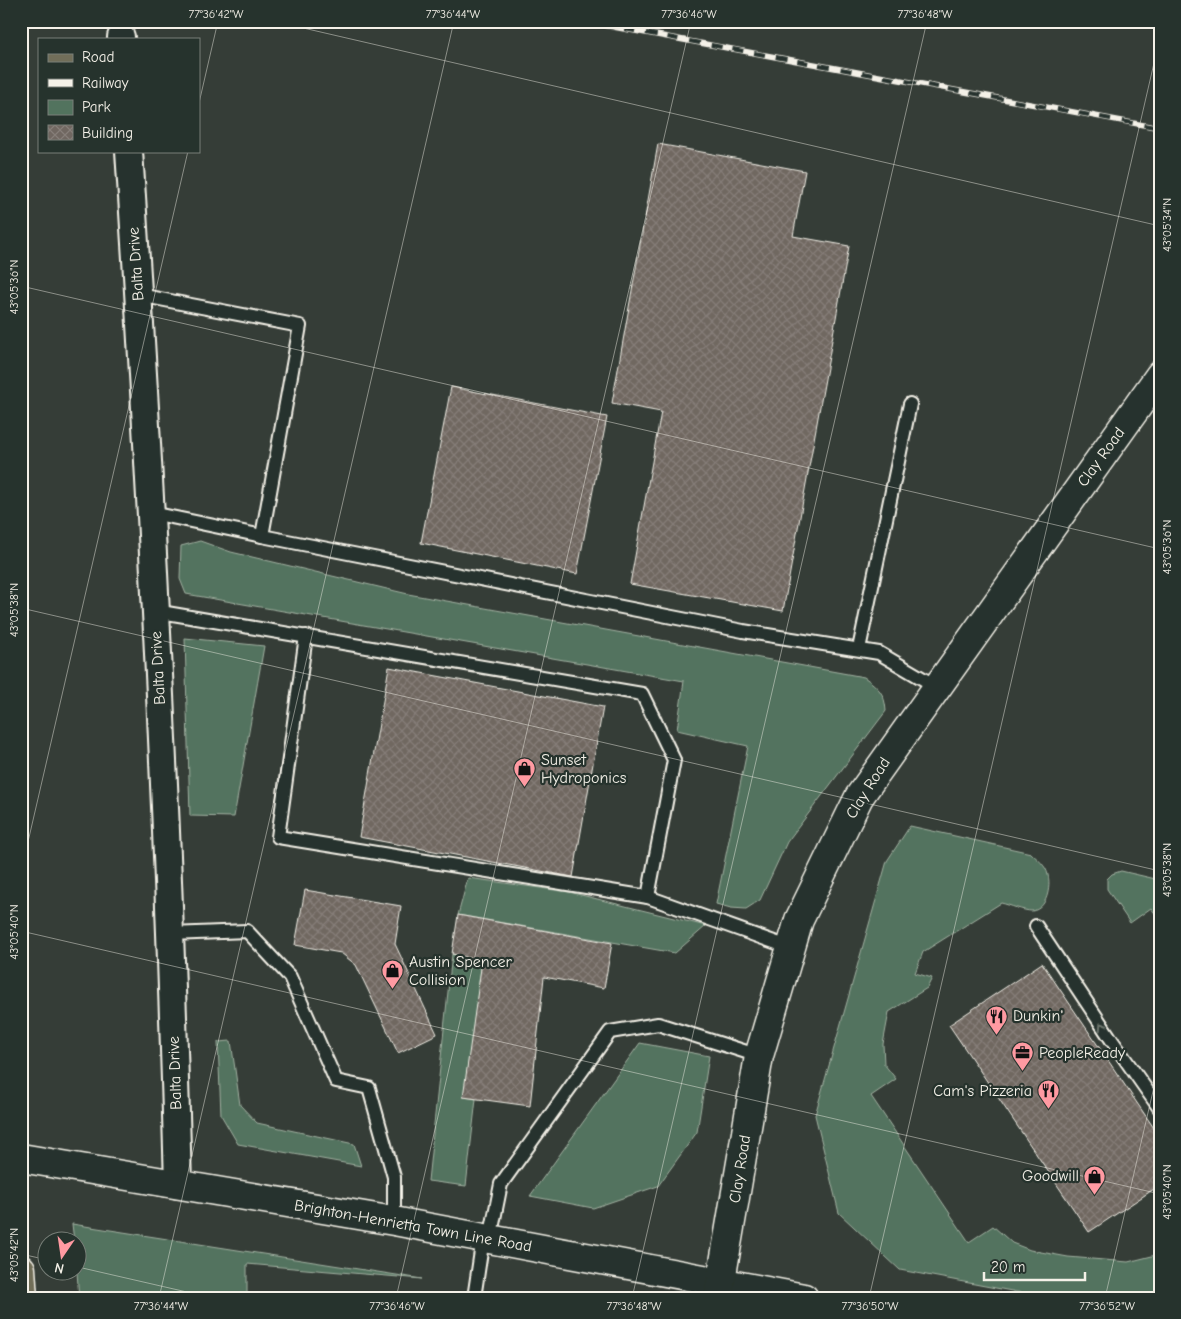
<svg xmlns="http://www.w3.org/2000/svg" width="1181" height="1319" font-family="'Comic Neue',sans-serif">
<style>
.green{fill:#52735e;stroke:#a3b2a3}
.building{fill:url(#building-cross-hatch);stroke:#f4f1e8}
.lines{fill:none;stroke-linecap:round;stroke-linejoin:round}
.service-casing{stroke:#f4f1e8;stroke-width:16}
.minor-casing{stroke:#f4f1e8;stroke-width:30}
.tertiary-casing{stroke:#f4f1e8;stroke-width:31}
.primary-casing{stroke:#f4f1e8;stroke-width:31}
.service{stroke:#26332d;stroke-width:12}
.minor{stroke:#26332d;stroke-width:26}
.tertiary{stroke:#26332d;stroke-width:28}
.primary{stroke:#716e59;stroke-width:28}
.rail-casing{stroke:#f4f1e8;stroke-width:5.5}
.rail{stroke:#26332d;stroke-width:4;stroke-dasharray:11;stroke-linecap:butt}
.oneway{stroke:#6e766e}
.ticks{fill:none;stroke:#f4f1e8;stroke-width:1;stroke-opacity:0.45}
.labels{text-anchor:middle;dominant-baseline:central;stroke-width:4.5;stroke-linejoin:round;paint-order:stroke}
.street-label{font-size:16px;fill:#f4f1e8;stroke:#26332d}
.poi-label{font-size:16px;fill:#f4f1e8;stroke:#26332d;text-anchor:start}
.neatline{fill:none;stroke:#f4f1e8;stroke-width:2}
.ticks-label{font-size:12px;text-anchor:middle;fill:#f4f1e8}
</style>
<defs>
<pattern id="building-cross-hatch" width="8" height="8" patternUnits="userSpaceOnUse" patternTransform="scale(1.25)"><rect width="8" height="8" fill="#706761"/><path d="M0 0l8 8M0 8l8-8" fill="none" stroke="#857d78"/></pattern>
</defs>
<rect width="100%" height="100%" fill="#353d37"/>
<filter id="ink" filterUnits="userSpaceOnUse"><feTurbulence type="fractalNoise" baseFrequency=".02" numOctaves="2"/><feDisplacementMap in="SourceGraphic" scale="10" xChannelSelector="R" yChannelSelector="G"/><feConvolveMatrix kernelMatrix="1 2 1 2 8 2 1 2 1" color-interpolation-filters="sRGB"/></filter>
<g filter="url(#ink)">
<!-- green -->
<g class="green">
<path d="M200,541L231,552L408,594L864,677C878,687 885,693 886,711L787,842L760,900L746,909L731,908L716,904L748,746L677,730L684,681L186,594L180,579L181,546Z"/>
<polygon points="185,638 264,646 234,817 190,816"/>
<path d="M910,826L1031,853C1037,859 1046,865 1048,875C1051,887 1047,909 1032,911C1023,911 1010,905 1001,903L923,952L915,973L932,978L927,988L889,1012L883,1044L884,1064L896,1079L871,1096L969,1242L993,1226L1012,1243L1030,1250L1068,1257L1128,1262L1160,1254V1298H1049L900,1270L839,1213L815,1115L887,861Z"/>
<polygon points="1121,871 1160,880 1160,920 1151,908 1130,923 1107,889 1107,879 1112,874"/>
<polygon points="468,878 569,892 706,926 675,953 458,915"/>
<polygon points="452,954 482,961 464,1097 476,1099 466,1186 428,1181"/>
<polygon points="231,1041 240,1105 257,1123 354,1144 361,1166 238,1144 221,1115 218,1042"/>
<polygon points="640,1043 709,1056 697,1132 658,1186 593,1208 530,1196"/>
<polygon points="72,1224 422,1279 247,1264 247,1298 79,1298 77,1272 78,1242 74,1241"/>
</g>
<!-- building -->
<g class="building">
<polygon points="658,144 805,171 793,236 849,246 783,611 630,584 661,412 612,403"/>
<polygon points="451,387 607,417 577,574 421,543"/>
<polygon points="389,667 603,707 573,877 359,837"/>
<polygon points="305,890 401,906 395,944 437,1034 398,1053 356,965 341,953 295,945"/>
<polygon points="458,915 612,943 604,988 544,977 530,1106 463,1097 482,961 452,954"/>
<polygon points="1042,963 1160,1137 1160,1185 1089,1232 949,1025"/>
</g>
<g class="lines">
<defs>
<g id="service">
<polyline points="139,295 300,326 262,536 152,513"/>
<polyline points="262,536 743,631 879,653 937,687"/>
<polyline points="155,611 642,694 674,760 648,897"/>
<polyline points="306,636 278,837 648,897 791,948"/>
<polyline points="859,649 910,404"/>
<polyline points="1036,926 1113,1042 1160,1109"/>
<polyline points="171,934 247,931 290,977 336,1081 369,1088 394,1177 394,1221"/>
<polyline points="490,1239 501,1184 610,1032 658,1024 759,1056"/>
<polyline points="474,1298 483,1238"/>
</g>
<g id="minor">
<polyline points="121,37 121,39"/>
<path d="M129,151C152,496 169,840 178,1185"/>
</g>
<g id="tertiary">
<polyline points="21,1158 394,1221 804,1298"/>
<polyline points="718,1298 759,1056 799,920 859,797 1160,375"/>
</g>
<polyline id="primary" points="21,1269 23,1298"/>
</defs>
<!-- service casing -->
<use href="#service" class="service-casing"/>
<!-- minor casing -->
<use href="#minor" class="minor-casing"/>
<!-- tertiary casing -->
<use href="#tertiary" class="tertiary-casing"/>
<!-- primary casing -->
<use href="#primary" class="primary-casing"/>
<!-- service -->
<use href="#service" class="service"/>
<!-- minor -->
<use href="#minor" class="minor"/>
<!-- tertiary -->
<use href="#tertiary" class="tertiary"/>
<!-- primary -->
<use href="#primary" class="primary"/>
<defs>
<polyline id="rail" points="581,21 1160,128"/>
</defs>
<!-- rail casing -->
<use href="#rail" class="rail-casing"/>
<!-- rail -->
<use href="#rail" class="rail"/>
</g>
<!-- one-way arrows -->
<defs><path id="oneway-chevron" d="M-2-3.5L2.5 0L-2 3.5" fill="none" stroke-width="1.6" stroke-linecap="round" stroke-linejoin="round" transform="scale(1.25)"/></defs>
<use class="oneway" href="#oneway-chevron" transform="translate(1102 1026) rotate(-123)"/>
</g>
<!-- ticks -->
<path class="ticks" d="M273,21L1160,226M199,103L218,21M21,286L1160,549M21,608L1160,871M21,872L188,151M21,931L1160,1194M21,1254L48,1260M78,1267L213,1298M159,1298L454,21M396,1298L691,21M632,1298L927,21M869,1298L1160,37M1105,1298L1160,1061"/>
<!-- icons -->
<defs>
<symbol id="shop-pin" viewBox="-11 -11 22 30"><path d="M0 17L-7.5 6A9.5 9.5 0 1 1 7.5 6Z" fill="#ff9aa2" stroke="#26332d"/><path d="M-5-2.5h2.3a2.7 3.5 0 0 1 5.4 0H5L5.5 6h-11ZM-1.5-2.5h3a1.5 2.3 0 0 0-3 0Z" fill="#111"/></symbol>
<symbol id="restaurant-pin" viewBox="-11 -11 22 30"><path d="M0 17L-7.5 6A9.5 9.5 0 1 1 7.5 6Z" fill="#ff9aa2" stroke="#26332d"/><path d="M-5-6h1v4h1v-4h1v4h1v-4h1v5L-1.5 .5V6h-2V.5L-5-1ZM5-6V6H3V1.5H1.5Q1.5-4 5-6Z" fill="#111"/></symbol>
<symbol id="office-pin" viewBox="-11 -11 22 30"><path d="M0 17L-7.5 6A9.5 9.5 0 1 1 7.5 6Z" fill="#ff9aa2" stroke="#26332d"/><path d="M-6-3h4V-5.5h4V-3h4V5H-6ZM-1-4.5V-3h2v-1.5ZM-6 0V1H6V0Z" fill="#111"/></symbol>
</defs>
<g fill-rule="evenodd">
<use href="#shop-pin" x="512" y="756" width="25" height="34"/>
<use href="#shop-pin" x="380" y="958" width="25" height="34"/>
<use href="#restaurant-pin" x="984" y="1004" width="25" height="34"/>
<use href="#office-pin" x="1010" y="1040" width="25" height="34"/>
<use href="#restaurant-pin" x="1036" y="1078" width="25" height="34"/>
<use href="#shop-pin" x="1082" y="1164" width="25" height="34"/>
</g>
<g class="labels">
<!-- street labels -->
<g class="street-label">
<text transform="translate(136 264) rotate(-94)">Balta Drive</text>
<text transform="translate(1101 457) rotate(-54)">Clay Road</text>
<text transform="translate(158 668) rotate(-93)">Balta Drive</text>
<text transform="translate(868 788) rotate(-58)">Clay Road</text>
<text transform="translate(175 1073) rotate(-92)">Balta Drive</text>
<text transform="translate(740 1169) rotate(-81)">Clay Road</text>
<text transform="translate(413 1226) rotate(10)">Brighton-Henrietta Town Line Road</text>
</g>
<!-- poi labels -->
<g class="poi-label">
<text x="541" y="760">Sunset<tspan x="541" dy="18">Hydroponics</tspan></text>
<text x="409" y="962">Austin Spencer<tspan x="409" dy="18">Collision</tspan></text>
<text x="1013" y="1016">Dunkin'</text>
<text x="1039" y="1053">PeopleReady</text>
<text x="1032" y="1091" text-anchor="end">Cam's Pizzeria</text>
<text x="1079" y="1176" text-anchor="end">Goodwill</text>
</g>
</g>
<!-- margin -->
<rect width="1181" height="1319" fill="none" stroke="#26332d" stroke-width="55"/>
<!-- legend -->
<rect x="38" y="38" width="162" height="115" fill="#26332d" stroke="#787f78"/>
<rect x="48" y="54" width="25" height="8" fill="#716e59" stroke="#787f78"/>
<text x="82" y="62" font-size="15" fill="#f4f1e8">Road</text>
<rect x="48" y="79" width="25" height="8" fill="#f4f1e8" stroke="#787f78"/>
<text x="82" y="88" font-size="15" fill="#f4f1e8">Railway</text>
<rect x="48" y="100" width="25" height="15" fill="#52735e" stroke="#787f78"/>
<text x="82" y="112" font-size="15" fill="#f4f1e8">Park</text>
<rect x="48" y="125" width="25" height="15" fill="url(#building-cross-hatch)" stroke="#787f78"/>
<text x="82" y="138" font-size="15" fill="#f4f1e8">Building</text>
<!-- north arrow -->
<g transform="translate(62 1256) rotate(193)"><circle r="24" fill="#26332d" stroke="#787f78"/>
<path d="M0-4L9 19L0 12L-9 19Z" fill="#ff9aa2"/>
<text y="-8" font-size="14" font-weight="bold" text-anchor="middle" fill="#f4f1e8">N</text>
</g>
<!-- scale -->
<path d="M984 1272v8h101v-8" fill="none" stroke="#f4f1e8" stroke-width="2.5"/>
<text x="991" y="1272" font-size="15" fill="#f4f1e8" stroke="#26332d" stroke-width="4" paint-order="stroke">20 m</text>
<rect x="28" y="28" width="1126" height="1264" class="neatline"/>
<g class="ticks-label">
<text x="216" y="18">77°36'42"W</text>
<text x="453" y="18">77°36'44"W</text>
<text x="689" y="18">77°36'46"W</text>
<text x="925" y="18">77°36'48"W</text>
<text transform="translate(1167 225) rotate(-90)" y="4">43°05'34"N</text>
<text transform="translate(14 287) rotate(-90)" y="4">43°05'36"N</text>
<text transform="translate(1167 547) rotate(-90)" y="4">43°05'36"N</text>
<text transform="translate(14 610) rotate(-90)" y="4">43°05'38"N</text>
<text transform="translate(1167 870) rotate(-90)" y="4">43°05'38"N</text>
<text transform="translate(14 932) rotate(-90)" y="4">43°05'40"N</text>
<text transform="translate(1167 1192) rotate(-90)" y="4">43°05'40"N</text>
<text transform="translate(14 1255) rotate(-90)" y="4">43°05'42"N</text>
<text x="161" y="1310">77°36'44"W</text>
<text x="397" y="1310">77°36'46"W</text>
<text x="634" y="1310">77°36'48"W</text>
<text x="870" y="1310">77°36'50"W</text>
<text x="1107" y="1310">77°36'52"W</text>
</g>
</svg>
